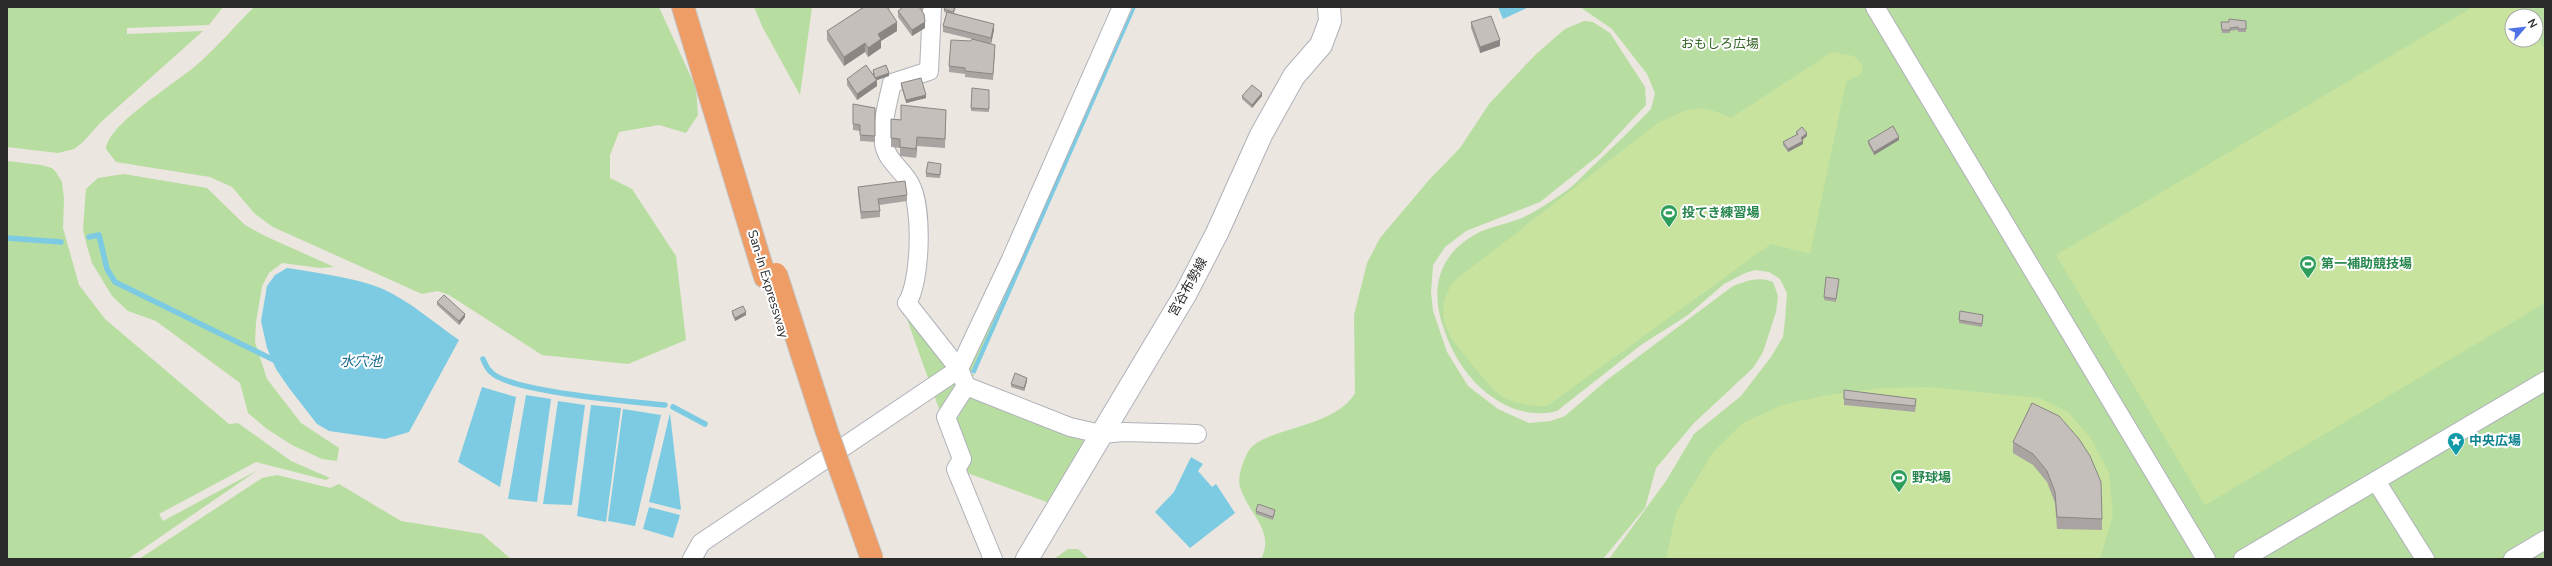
<svg xmlns="http://www.w3.org/2000/svg" width="2552" height="566" font-family="'Nunito Sans','Noto Sans JP',sans-serif">
<style>
.green{fill:#b7dda1;fill-rule:evenodd}
.pitch{fill:#c8e39e}
.water{fill:#7ccbe3}
.lines{fill:none;stroke-linecap:round;stroke-linejoin:round}
.stream{stroke:#7ccbe3;stroke-width:5.5}
.street-casing{stroke:#afb1ba;stroke-width:20}
.secondary-casing{stroke:#afb1ba;stroke-width:24}
.highway-casing{stroke:#c4c4c4;stroke-width:24}
.street{stroke:#fff;stroke-width:18}
.secondary{stroke:#fff;stroke-width:22}
.highway{stroke:#ee9d67;stroke-width:22}
.highway-bridge-casing{stroke:#c4c4c4;stroke-width:24;stroke-linecap:butt}
.highway-bridge{stroke:#ee9d67;stroke-width:22}
.wall{fill:#a9a4a1}
.shaded-wall{fill:#898683}
.building{fill:#c4bfbb;stroke:#898683}
.labels{text-anchor:middle;dominant-baseline:central;stroke-width:4;stroke-linejoin:round;paint-order:stroke}
.park-label{font-size:13px;fill:#316222;stroke:#fff}
.leisure-label{font-size:13px;font-weight:bold;fill:#27864d;stroke:#fff;text-anchor:start}
.street-label{font-size:13px;fill:#2b2b2b;stroke:#fff}
.culture-label{font-size:13px;font-weight:bold;fill:#0d838f;stroke:#fff;text-anchor:start}
.water-label{font-size:14px;font-style:italic;fill:#1b6c8f;stroke:#fff}
</style>
<rect width="100%" height="100%" fill="#ebe6df"/>
<!-- green -->
<g class="green">
<polygon points="7,7 223,7 209,25 127,28 127,34 203,31 101,122 83,142 74,149 58,153 7,147"/>
<path d="M254,7H659L696,88L698,115L686,133L659,125L619,132L610,155V178L632,189L676,256L686,340L628,364L542,355L449,295L438,291L422,294L273,227L255,214L232,187L210,177L116,162L106,149C108,123 180,81 200,62C219,45 236,25 254,7Z"/>
<polygon points="754,7 812,7 800,95 763,28"/>
<path d="M1580,7H2545V559H1609L1666,481L1694,434L1741,396L1771,357L1783,337L1785,320L1787,293L1780,279L1769,272L1755,270L1745,273L1724,284L1688,315L1641,345L1557,411C1530,418 1503,408 1482,389C1461,370 1449,347 1441,320C1430,280 1444,249 1482,231C1495,226 1509,223 1522,218C1537,211 1553,200 1566,191C1576,184 1585,173 1595,164C1614,146 1633,128 1651,109L1655,93L1647,74L1612,29ZM2512,16H2536V40H2512Z"/>
<path d="M1584,21L1593,22L1610,33L1645,87L1646,105L1599,155L1540,202L1466,231L1445,247L1433,265L1431,292L1433,311L1447,352L1468,386L1498,409L1529,423L1551,421L1565,416L1607,380L1733,286C1746,281 1760,276 1773,282L1778,296L1776,312L1763,352L1753,368L1694,423L1656,468L1645,508L1603,559H1261C1276,531 1247,512 1240,487C1237,476 1243,462 1248,452C1262,427 1335,429 1355,393L1354,315L1367,263L1380,238L1429,180L1460,148L1489,104L1535,55L1565,29Z"/>
<polygon points="7,161 41,165 52,168 56,172 62,182 64,198 63,228 79,285 105,319 229,424 238,423 291,461 330,478 326,480 256,462 159,514 163,521 258,470 128,559 7,559"/>
<polygon points="124,174 207,188 245,225 265,236 334,267 320,268 282,263 269,273 262,286 256,322 255,342 267,379 301,423 339,448 337,461 322,459 292,445 267,429 248,413 240,383 156,321 128,311 112,296 92,263 87,246 83,230 85,202 86,189 98,178"/>
<polygon points="1019,263 971,373 974,375 971,381 966,372"/>
<polygon points="903,308 958,381 942,417"/>
<polygon points="968,393 1090,436 1052,504 962,471 953,416"/>
<polygon points="277,475 330,488 339,484 401,521 482,534 511,559 139,559 262,478"/>
<polygon points="1068,549 1078,549 1089,559 1054,559"/>
</g>
<!-- pitch -->
<g class="pitch">
<polygon points="2473,7 2520,7 2525,16 2512,16 2512,40 2536,40 2536,35 2545,50 2545,303 2205,505 2056,255"/>
<path d="M1832,52L1854,56L1863,66L1861,74L1846,82L1810,254L1771,244L1547,406C1531,406 1518,405 1503,397C1492,390 1484,378 1475,368C1452,341 1429,316 1454,281L1658,123C1690,108 1697,102 1731,118Z"/>
<polygon points="1929,387 2040,398 2068,412 2090,437 2109,473 2113,515 2100,559 1666,559 1676,513 1713,452 1743,423 1782,405 1822,396 1881,388"/>
</g>
<!-- water -->
<g class="water">
<polygon points="1133,7 1136,7 975,374 971,372"/>
<polygon points="1498,7 1529,7 1503,19"/>
<path d="M287,268C318,273 353,277 383,289C411,302 433,322 459,340L409,432L385,439L329,431L317,424L289,388L276,369L267,348L261,321L267,286L275,275Z"/>
<polygon points="482,387 516,397 500,487 458,462"/>
<polygon points="526,395 551,399 537,502 508,499"/>
<polygon points="558,401 585,405 572,505 543,504"/>
<polygon points="591,405 621,408 606,522 577,516"/>
<polygon points="623,409 661,415 635,526 608,521"/>
<polygon points="670,413 681,510 649,502"/>
<polygon points="1191,457 1203,464 1198,471 1212,487 1216,484 1235,513 1190,548 1155,512 1174,492"/>
<polygon points="649,507 680,515 673,538 643,529"/>
</g>
<g class="lines">
<!-- stream -->
<g class="stream">
<polyline points="89,237 99,235 107,269 115,282 278,362"/>
<polyline points="7,238 61,242"/>
<path d="M483,359C485,363 487,369 491,372C509,392 634,402 665,405"/>
<polyline points="673,407 705,424"/>
</g>
<defs>
<g id="street">
<path d="M932,7L929,71L892,83C888,102 881,124 884,144C886,160 903,170 910,184C923,206 921,282 907,303L959,369L966,386L1070,427L1101,434L1124,432L1197,434"/>
<polyline points="1875,7 2206,559"/>
<polyline points="966,386 946,417 962,459 956,469 993,559"/>
<polyline points="2376,481 2425,559"/>
<polyline points="692,559 701,543 959,369 1011,259 1122,7"/>
<polyline points="2243,559 2545,381"/>
<polyline points="2513,559 2545,540"/>
</g>
<polyline id="secondary" points="1027,559 1186,293 1217,233 1261,135 1294,76 1321,45 1330,21 1329,7"/>
<polyline id="highway" points="683,7 765,277"/>
</defs>
<!-- street casing -->
<use href="#street" class="street-casing"/>
<!-- secondary casing -->
<use href="#secondary" class="secondary-casing"/>
<!-- highway casing -->
<use href="#highway" class="highway-casing"/>
<!-- street -->
<use href="#street" class="street"/>
<!-- secondary -->
<use href="#secondary" class="secondary"/>
<!-- highway -->
<use href="#highway" class="highway"/>
<defs>
<polyline id="highway-bridge" points="776,274 827,432 872,559"/>
</defs>
<!-- highway-bridge casing -->
<use href="#highway-bridge" class="highway-bridge-casing"/>
<!-- highway-bridge -->
<use href="#highway-bridge" class="highway-bridge"/>
</g>
<!-- wall -->
<g class="wall">
<polygon points="864,7 892,7 888,9 897,31 881,41 881,48 868,57 865,52 844,66 827,40 827,31"/>
<polygon points="903,7 924,7 923,10 920,8 925,28 912,36 898,17 898,11"/>
<polygon points="956,7 954,13 994,30 991,44 995,51 993,80 965,77 965,74 949,72 949,66 971,41 972,39 943,32 943,26 947,13 944,12 944,9"/>
<polygon points="2246,21 2246,32 2238,32 2238,30 2230,31 2230,33 2222,33 2221,22"/>
<polygon points="1471,22 1500,46 1480,53 1471,28"/>
<polygon points="873,70 889,76 877,80 877,86 857,100 847,85 847,79 873,73"/>
<polygon points="901,83 926,98 906,103 901,86"/>
<polygon points="989,90 989,112 971,111 971,108"/>
<polygon points="1242,96 1262,96 1252,108 1242,99"/>
<polygon points="853,104 875,108 875,142 860,141 860,131 853,130"/>
<polygon points="946,110 945,148 917,146 916,158 900,156 900,148 891,147 891,119 901,120"/>
<polygon points="1796,132 1807,136 1802,140 1803,144 1788,152 1783,145 1783,142 1796,135"/>
<polygon points="1899,140 1874,155 1868,144 1868,141"/>
<polygon points="941,167 940,178 926,177 926,173"/>
<polygon points="858,187 907,195 907,201 879,205 880,211 880,217 861,219 858,193"/>
<polygon points="1839,282 1836,302 1824,300 1824,297"/>
<polygon points="437,302 465,317 459,325 437,305"/>
<polygon points="732,311 746,315 735,321 732,314"/>
<polygon points="1983,319 1982,327 1959,323 1959,320"/>
<polygon points="1027,381 1024,391 1011,387 1011,384"/>
<polygon points="1844,390 1916,405 1915,412 1844,405"/>
<polygon points="2032,403 2102,519 2102,530 2057,529 2055,503 2047,482 2033,465 2013,453 2013,442"/>
<polygon points="1256,511 1275,513 1273,520 1256,514"/>
</g>
<!-- shaded-wall -->
<g class="shaded-wall">
<polygon points="897,22 897,31 881,41 881,48 868,57 868,48 878,34"/>
<polygon points="925,22 925,28 912,36 912,30"/>
<polygon points="994,24 994,30 991,44 991,38"/>
<polygon points="1500,40 1500,46 1480,53 1480,47"/>
<polygon points="865,43 865,52 844,66 844,57"/>
<polygon points="889,73 889,76 877,80 877,86 857,100 857,94 875,78"/>
<polygon points="1262,93 1262,96 1252,108 1252,105"/>
<polygon points="926,95 926,98 906,103 906,100"/>
<polygon points="1807,133 1807,136 1801,141 1801,138"/>
<polygon points="917,137 917,146 916,158 916,149"/>
<polygon points="1899,137 1899,140 1874,155 1874,152"/>
<polygon points="1803,141 1803,144 1788,152 1788,149"/>
<polygon points="746,312 746,315 735,321 735,318"/>
<polygon points="465,314 465,317 459,325 459,321"/>
<polygon points="1027,378 1027,381 1024,391 1024,388"/>
</g>
<!-- building -->
<g class="building">
<polygon points="864,7 887,7 897,22 878,34 881,39 868,48 865,43 844,57 827,31"/>
<polygon points="903,7 919,7 924,14 925,22 912,30 898,11"/>
<polygon points="945,7 955,7 953,12 944,9"/>
<polygon points="947,12 994,24 991,38 943,26"/>
<polygon points="1491,16 1500,40 1480,47 1471,22"/>
<polygon points="2229,19 2246,21 2246,29 2238,29 2238,27 2230,28 2230,30 2222,30 2221,22 2229,22"/>
<polygon points="972,39 995,45 993,74 965,71 965,68 949,66 951,40 971,41"/>
<polygon points="866,65 877,80 857,94 847,79"/>
<polygon points="886,65 889,73 875,78 873,70"/>
<polygon points="921,78 926,95 906,100 901,83"/>
<polygon points="1252,85 1262,93 1252,105 1242,96"/>
<polygon points="972,88 989,90 989,109 971,108"/>
<polygon points="853,104 875,108 875,136 860,135 860,125 853,124"/>
<polygon points="901,105 946,110 945,139 917,137 916,149 900,147 900,139 891,138 891,119 901,120"/>
<polygon points="1893,126 1899,137 1874,152 1868,141"/>
<polygon points="1802,127 1807,133 1801,138 1803,141 1788,149 1783,142 1798,134 1796,132"/>
<polygon points="928,162 941,164 940,175 926,173"/>
<polygon points="905,181 907,195 878,199 880,211 861,212 858,187"/>
<polygon points="1826,277 1839,279 1836,299 1824,297"/>
<polygon points="444,295 465,314 459,321 437,302"/>
<polygon points="743,306 746,312 735,318 732,311"/>
<polygon points="1960,311 1983,315 1982,324 1959,320"/>
<polygon points="1015,373 1027,378 1024,388 1011,384"/>
<polygon points="1844,390 1916,399 1915,406 1844,399"/>
<polygon points="2032,403 2059,416 2079,439 2090,456 2101,482 2102,519 2057,517 2055,492 2047,471 2033,454 2013,442"/>
<polygon points="1258,504 1275,510 1273,517 1256,511"/>
</g>
<!-- icons -->
<defs>
<symbol id="stadium-pin" viewBox="-11 -11 22 30"><path d="M0 17L-7.5 6A9.5 9.5 0 1 1 7.5 6Z" fill="#2e9e5b" stroke="#fff"/><path d="M0-5a6.5 5 0 1 0 0 10a6.5 5 0 1 0 0-10ZM-3.5-1.8h7v3.6h-7Z" fill="#fff"/></symbol>
<symbol id="sight-pin" viewBox="-11 -11 22 30"><path d="M0 17L-7.5 6A9.5 9.5 0 1 1 7.5 6Z" fill="#0f9aa8" stroke="#fff"/><path d="M0-6L1.8-2.2L6-1.7L2.9 1.2L3.7 5.4L0 3.3L-3.7 5.4L-2.9 1.2L-6-1.7L-1.8-2.2Z" fill="#fff"/></symbol>
</defs>
<g fill-rule="evenodd">
<use href="#stadium-pin" x="1659" y="203" width="20" height="27"/>
<use href="#stadium-pin" x="2298" y="254" width="20" height="27"/>
<use href="#sight-pin" x="2446" y="431" width="20" height="27"/>
<use href="#stadium-pin" x="1889" y="468" width="20" height="27"/>
</g>
<g class="labels">
<!-- park labels -->
<g class="park-label">
<text x="1720" y="44">おもしろ広場</text>
</g>
<!-- leisure labels -->
<g class="leisure-label">
<text x="1682" y="213">投てき練習場</text>
<text x="2321" y="264">第一補助競技場</text>
<text x="1912" y="478">野球場</text>
</g>
<!-- street labels -->
<g class="street-label">
<text transform="translate(768 284) rotate(73)">San-In Expressway</text>
<text transform="translate(1188 287) rotate(-61)">宮谷布勢線</text>
</g>
<!-- culture labels -->
<g class="culture-label">
<text x="2469" y="441">中央広場</text>
</g>
<!-- water labels -->
<g class="water-label">
<text x="361" y="361">水穴池</text>
</g>
</g>
<!-- border -->
<rect width="2552" height="566" fill="none" stroke="#2b2b2b" stroke-width="16"/>
<!-- north arrow -->
<g transform="translate(2524 28) rotate(62)"><circle r="19" fill="#ffffff" stroke="#aaaaaa"/>
<path d="M0-3L7 15L0 10L-7 15Z" fill="#4f71e8"/>
<text y="-6" font-size="11" font-weight="bold" text-anchor="middle" fill="#2b2b2b">N</text>
</g>
</svg>
